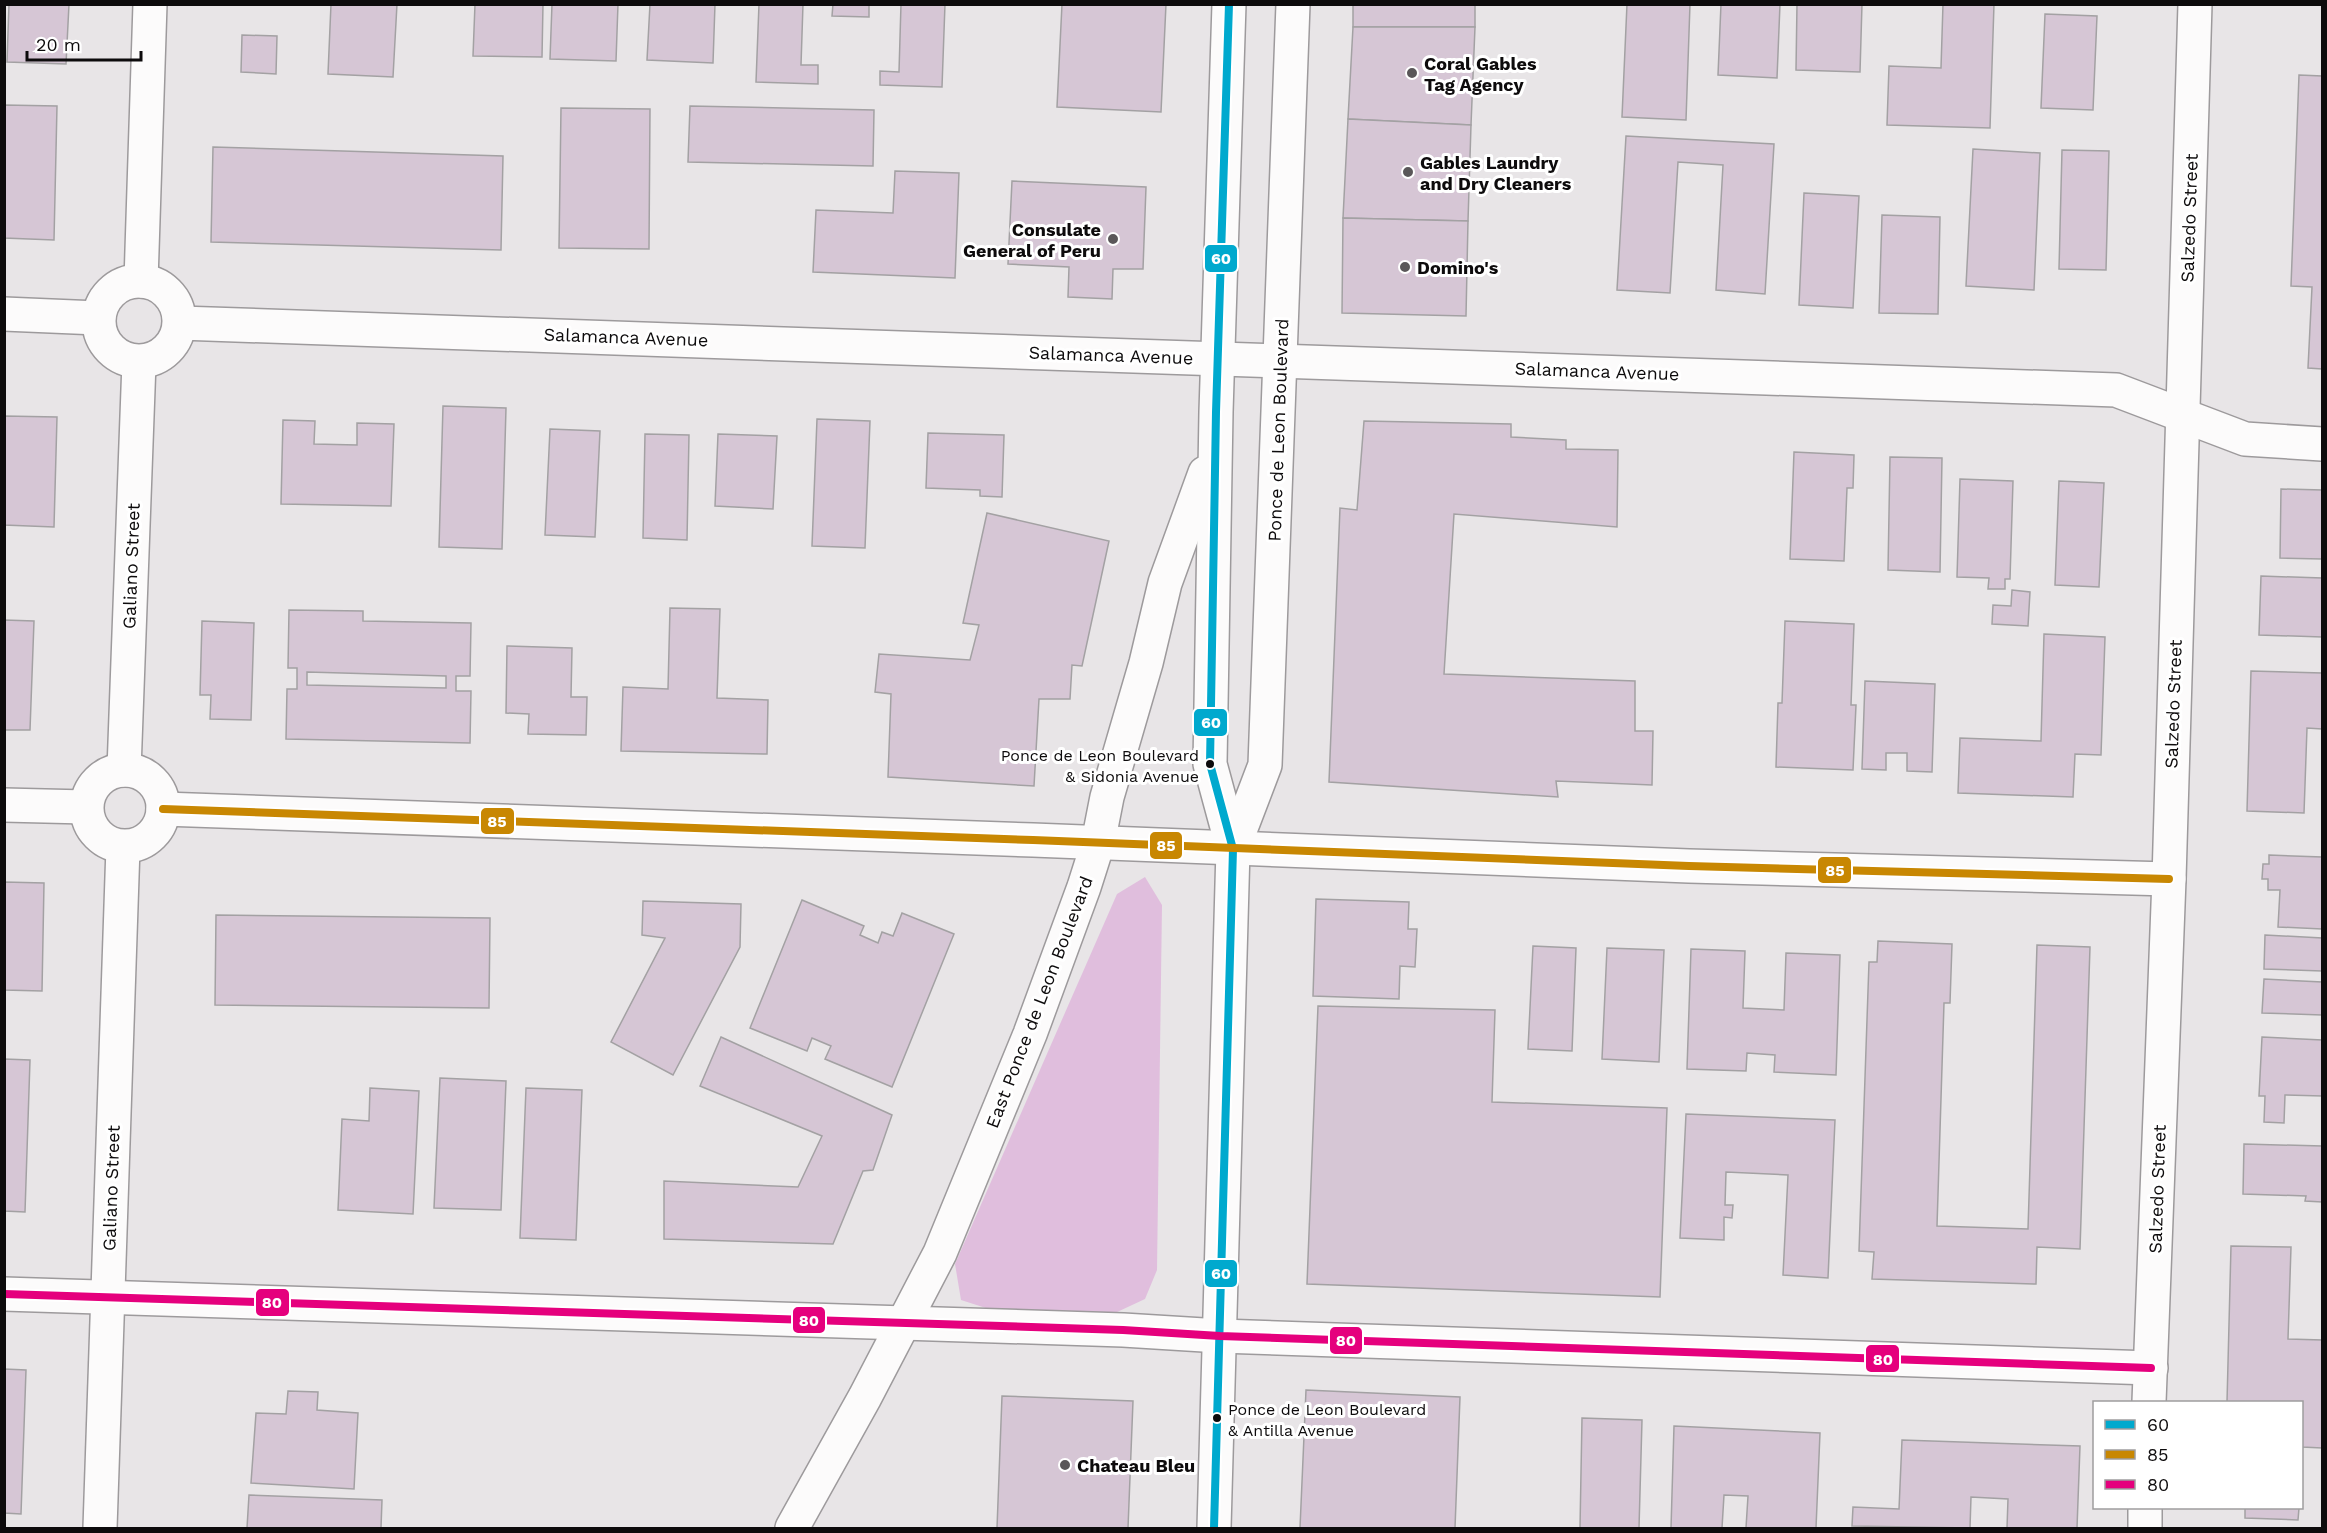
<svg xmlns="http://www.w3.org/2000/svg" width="2327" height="1533" font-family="'Work Sans',sans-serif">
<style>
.green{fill:#e0bedd}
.building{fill:#d6c6d5;stroke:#a3a1a3;stroke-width:1.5;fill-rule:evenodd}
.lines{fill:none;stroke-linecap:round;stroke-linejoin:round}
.minor-casing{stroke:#9d9a9c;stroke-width:36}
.minor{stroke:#fcfbfb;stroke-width:33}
.bus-1-casing{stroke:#fff;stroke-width:12}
.bus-2-casing{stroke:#fff;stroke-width:12}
.bus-3-casing{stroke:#fff;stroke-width:12}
.bus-1{stroke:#00a9ce;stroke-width:8}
.bus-2{stroke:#c88702;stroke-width:8}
.bus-3{stroke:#e5007d;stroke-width:8}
.poi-dot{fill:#5a5759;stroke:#fff;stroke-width:2}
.bus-dot{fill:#0d0b0c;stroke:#fff;stroke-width:2}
.labels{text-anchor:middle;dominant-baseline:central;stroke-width:6;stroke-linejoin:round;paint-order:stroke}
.bus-label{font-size:16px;fill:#0d0b0c;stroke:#fff;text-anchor:end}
.poi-label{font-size:18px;font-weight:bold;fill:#0d0b0c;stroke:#fff;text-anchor:start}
.street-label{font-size:18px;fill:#0d0b0c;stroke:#fff}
.line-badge{stroke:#fff;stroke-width:2}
.badge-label{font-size:16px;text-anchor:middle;font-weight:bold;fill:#fff}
</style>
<rect width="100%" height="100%" fill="#e8e5e7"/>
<!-- green -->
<polygon class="green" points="1145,877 1162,905 1157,1270 1145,1299 1115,1313 989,1309 961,1300 955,1264 1117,894"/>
<!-- building -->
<g class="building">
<polygon points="9,4 69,4 66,64 7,62"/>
<polygon points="331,4 397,4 393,77 328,74"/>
<polygon points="475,4 543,4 542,57 473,56"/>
<polygon points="552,4 618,4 616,61 550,59"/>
<polygon points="650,4 715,4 713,63 647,60"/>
<polygon points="759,4 803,4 801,65 818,65 818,84 756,82"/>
<polygon points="833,4 869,4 869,17 832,16"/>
<polygon points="901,4 945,4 942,87 880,85 880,71 899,72"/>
<polygon points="1062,4 1166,4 1161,112 1057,107"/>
<rect x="1353" y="4" width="122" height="23"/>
<polygon points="1627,4 1690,4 1686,120 1622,117"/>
<polygon points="1721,4 1780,4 1777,78 1718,75"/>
<polygon points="1797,4 1862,4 1860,72 1796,70"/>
<polygon points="1943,4 1994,4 1990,128 1887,125 1889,66 1941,68"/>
<polygon points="2045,14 2097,16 2093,110 2041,108"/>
<polygon points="1353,27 1475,27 1471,125 1348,119"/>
<polygon points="242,35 277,36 276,74 241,72"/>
<polygon points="2299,75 2322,76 2322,369 2308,368 2312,287 2291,286"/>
<polygon points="4,105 57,106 54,240 4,238"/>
<polygon points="690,106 874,110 873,166 688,162"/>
<polygon points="561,108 650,109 649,249 559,248"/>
<polygon points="1348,119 1471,125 1468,221 1343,218"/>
<polygon points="1626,136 1774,144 1765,294 1716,290 1723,165 1678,162 1670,293 1617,290"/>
<polygon points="213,147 503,156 501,250 211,242"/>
<polygon points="1973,149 2040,153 2034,290 1966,286"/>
<polygon points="2062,150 2109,151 2106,270 2059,269"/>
<polygon points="895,171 959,173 955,278 813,272 816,210 893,213"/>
<polygon points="1012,181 1146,187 1143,269 1113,269 1112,299 1068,297 1069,267 1008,264"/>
<polygon points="1804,193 1859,196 1853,308 1799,305"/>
<polygon points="1882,215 1940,217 1938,314 1879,313"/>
<polygon points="1343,218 1468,221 1466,316 1342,313"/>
<polygon points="443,406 506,408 502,549 439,547"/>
<polygon points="4,416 57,417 54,527 4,525"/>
<polygon points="817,419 870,421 865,548 812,546"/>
<polygon points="283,420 315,421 314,444 357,445 357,423 394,424 391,506 281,504"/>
<polygon points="1364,421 1511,424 1511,437 1566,440 1566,449 1618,450 1617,527 1454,514 1444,674 1635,681 1635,731 1653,731 1652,785 1556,781 1558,797 1329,782 1340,508 1357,510"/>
<polygon points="550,429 600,431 595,537 545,535"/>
<polygon points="928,433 1004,435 1002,497 980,496 980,490 926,488"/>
<polygon points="645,434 689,435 687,540 643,538"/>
<polygon points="718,434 777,436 773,509 715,506"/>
<polygon points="1794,452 1854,455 1853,488 1847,488 1844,561 1790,559"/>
<polygon points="1890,457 1942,458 1940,572 1888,570"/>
<polygon points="1960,479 2013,481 2010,579 2005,579 2005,589 1988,589 1989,578 1957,577"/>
<polygon points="2059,481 2104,483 2099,587 2055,585"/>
<polygon points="2281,489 2322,490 2322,559 2280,558"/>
<polygon points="987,513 1109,541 1082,666 1072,665 1070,699 1039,699 1034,786 888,777 891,694 875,692 879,654 970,660 979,625 963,623"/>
<polygon points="2261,576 2322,578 2322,637 2259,635"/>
<polygon points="2012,590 2030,592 2028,626 1992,624 1993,605 2011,606"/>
<polygon points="670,608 720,609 717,698 768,700 767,754 621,751 623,687 668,689"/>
<path d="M289,610L363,611V621L471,623L470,676H456V691H471L470,743L286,739L287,689H297V668H288ZM307,672L446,676V688L307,685Z"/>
<polygon points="4,620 34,621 30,730 4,730"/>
<polygon points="202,621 254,623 251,720 210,719 211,695 200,695"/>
<polygon points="1785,621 1854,624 1851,705 1856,705 1853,770 1776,767 1778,703 1782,703"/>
<polygon points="2044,634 2105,637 2101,755 2075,754 2073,797 1958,793 1960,738 2041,741"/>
<polygon points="507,646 572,648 571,697 587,697 586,735 528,734 529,714 506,713"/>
<polygon points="2251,671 2322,673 2322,729 2307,728 2304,813 2247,811"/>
<polygon points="1865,681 1935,684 1932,772 1907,771 1907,753 1886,753 1886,770 1862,769"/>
<polygon points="2269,855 2322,857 2322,929 2278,927 2280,890 2268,890 2268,879 2262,879 2263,864 2269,864"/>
<polygon points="4,882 44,883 42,991 4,990"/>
<polygon points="1316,899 1409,902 1408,929 1417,929 1415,967 1400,966 1399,999 1313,996"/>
<polygon points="802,900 864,926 860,935 878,943 882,932 893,936 902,913 954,934 892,1087 825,1059 831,1046 812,1038 807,1051 750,1028"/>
<polygon points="643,901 741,904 740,947 673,1075 611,1042 665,938 642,935"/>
<polygon points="216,915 490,918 489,1008 215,1005"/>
<polygon points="2265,935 2322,938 2322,971 2264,969"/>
<polygon points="1878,941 1952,944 1950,1003 1944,1003 1937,1226 2028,1229 2037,945 2090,947 2080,1249 2037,1247 2036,1284 1872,1279 1874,1252 1859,1251 1869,962 1877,962"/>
<polygon points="1533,946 1576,948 1572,1051 1528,1049"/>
<polygon points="1607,948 1664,950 1659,1062 1602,1059"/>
<polygon points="1691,949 1745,951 1743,1008 1784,1010 1786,953 1840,955 1836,1075 1774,1072 1775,1055 1747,1053 1746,1071 1687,1069"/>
<polygon points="2264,979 2322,982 2322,1015 2262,1013"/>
<polygon points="1318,1006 1495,1010 1492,1102 1667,1108 1660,1297 1307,1284"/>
<polygon points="721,1037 892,1115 873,1170 863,1171 833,1244 664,1239 664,1181 798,1187 822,1136 700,1086"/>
<polygon points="2262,1037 2322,1040 2322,1096 2285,1095 2284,1123 2264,1122 2265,1096 2259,1096"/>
<polygon points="4,1059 30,1060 25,1212 4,1211"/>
<polygon points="440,1078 506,1081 501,1210 434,1208"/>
<polygon points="370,1088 419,1091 413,1214 338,1210 342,1119 369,1121"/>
<polygon points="526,1088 582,1090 576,1240 520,1238"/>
<polygon points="1686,1114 1835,1120 1828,1278 1783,1275 1788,1175 1726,1172 1725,1205 1733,1205 1732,1218 1724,1217 1724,1240 1680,1238"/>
<polygon points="2244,1144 2322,1146 2322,1202 2305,1201 2306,1196 2243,1194"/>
<polygon points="2231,1246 2291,1247 2288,1339 2322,1340 2322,1448 2302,1447 2302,1402 2227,1402"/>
<polygon points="4,1369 26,1370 21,1514 4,1513"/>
<polygon points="1306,1390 1460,1397 1455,1528 1300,1528"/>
<polygon points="288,1391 318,1392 317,1410 358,1413 354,1489 251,1483 256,1413 286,1414"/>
<polygon points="1002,1396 1133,1401 1128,1528 997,1528"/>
<polygon points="1582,1418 1642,1420 1639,1528 1580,1528"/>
<polygon points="1674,1426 1820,1433 1816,1528 1746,1528 1748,1496 1724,1495 1722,1528 1671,1528"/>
<polygon points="1902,1440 2080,1446 2077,1528 2007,1528 2008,1499 1971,1497 1970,1528 1852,1526 1853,1507 1899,1509"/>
<polygon points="249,1495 382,1500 381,1528 247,1528"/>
<polygon points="2245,1508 2299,1508 2298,1520 2245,1518"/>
</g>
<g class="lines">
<defs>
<g id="minor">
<circle cx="139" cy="321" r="40"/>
<polyline points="141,281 150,4"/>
<polyline points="4,314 98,318"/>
<polyline points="180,323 2116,390 2245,439 2322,444"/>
<circle cx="125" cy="808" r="38"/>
<polyline points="124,770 139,362"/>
<polyline points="4,805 86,807"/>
<polyline points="163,809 1033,840 1689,866 2169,879"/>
<polyline points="1233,849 1265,765 1293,4"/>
<polyline points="4,1294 1123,1330 1220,1336 2151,1368"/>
<polyline points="2149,1402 2169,879 2195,4"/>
<polyline points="100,1528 123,847"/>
<polyline points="792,1528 865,1397 940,1253 1030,1034 1084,887 1098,843 1107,797 1146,663 1165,583 1205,473"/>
<polyline points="1214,1528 1233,849 1210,764 1216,412 1229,4"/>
<polyline points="2145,1528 2145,1508"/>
</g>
</defs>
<!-- minor casing -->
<use href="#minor" class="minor-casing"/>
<!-- minor -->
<use href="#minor" class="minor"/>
<defs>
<polyline id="bus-1" points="1214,1528 1233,849 1210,764 1216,412 1229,4"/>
<polyline id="bus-2" points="163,809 1033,840 1689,866 2169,879"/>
<polyline id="bus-3" points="4,1294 1123,1330 1220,1336 2151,1368"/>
</defs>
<!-- bus-1 casing -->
<use href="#bus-1" class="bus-1-casing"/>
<!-- bus-2 casing -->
<use href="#bus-2" class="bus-2-casing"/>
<!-- bus-3 casing -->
<use href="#bus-3" class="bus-3-casing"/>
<!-- bus-1 -->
<use href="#bus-1" class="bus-1"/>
<!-- bus-2 -->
<use href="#bus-2" class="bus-2"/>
<!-- bus-3 -->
<use href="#bus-3" class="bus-3"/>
</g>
<!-- markers -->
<g class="poi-dot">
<circle cx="1412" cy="73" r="6"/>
<circle cx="1408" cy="172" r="6"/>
<circle cx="1113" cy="239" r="6"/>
<circle cx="1405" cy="267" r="6"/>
<circle cx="1065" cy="1465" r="6"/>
</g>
<g class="bus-dot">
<circle cx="1210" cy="764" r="5"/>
<circle cx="1217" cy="1418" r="5"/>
</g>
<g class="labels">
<!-- bus labels -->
<g class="bus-label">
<text x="1199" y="755">Ponce de Leon Boulevard<tspan x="1199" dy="21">&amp; Sidonia Avenue</tspan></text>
<text x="1228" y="1409" text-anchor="start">Ponce de Leon Boulevard<tspan x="1228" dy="21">&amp; Antilla Avenue</tspan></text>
</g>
<!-- poi labels -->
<g class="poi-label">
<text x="1424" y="63">Coral Gables<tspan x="1424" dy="21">Tag Agency</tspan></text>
<text x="1420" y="162">Gables Laundry<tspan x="1420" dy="21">and Dry Cleaners</tspan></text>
<text x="1101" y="229" text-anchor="end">Consulate<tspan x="1101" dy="21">General of Peru</tspan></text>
<text x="1417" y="267">Domino's</text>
<text x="1077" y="1465">Chateau Bleu</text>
</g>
<!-- street labels -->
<g class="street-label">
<text transform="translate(2189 218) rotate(-88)">Salzedo Street</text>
<text transform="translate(626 337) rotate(2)">Salamanca Avenue</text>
<text transform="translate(1111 355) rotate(2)">Salamanca Avenue</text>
<text transform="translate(1597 371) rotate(2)">Salamanca Avenue</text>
<text transform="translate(1278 430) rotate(-88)">Ponce de Leon Boulevard</text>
<text transform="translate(131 566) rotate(-88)">Galiano Street</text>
<text transform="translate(2173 704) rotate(-88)">Salzedo Street</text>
<text transform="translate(1039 1002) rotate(-69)">East Ponce de Leon Boulevard</text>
<text transform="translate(111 1188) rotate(-88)">Galiano Street</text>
<text transform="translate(2157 1189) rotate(-88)">Salzedo Street</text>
</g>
</g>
<g class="line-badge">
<rect x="1204" y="244" width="34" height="29" rx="6" fill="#00a9ce"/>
<rect x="1193" y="708" width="35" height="29" rx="6" fill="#00a9ce"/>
<rect x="480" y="807" width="35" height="28" rx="6" fill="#c88702"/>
<rect x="1149" y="831" width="34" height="29" rx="6" fill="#c88702"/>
<rect x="1817" y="856" width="35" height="28" rx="6" fill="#c88702"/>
<rect x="1204" y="1259" width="34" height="29" rx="6" fill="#00a9ce"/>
<rect x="255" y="1288" width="35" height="29" rx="6" fill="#e5007d"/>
<rect x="792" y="1306" width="34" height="28" rx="6" fill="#e5007d"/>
<rect x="1329" y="1326" width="34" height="29" rx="6" fill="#e5007d"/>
<rect x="1865" y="1344" width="35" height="29" rx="6" fill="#e5007d"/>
</g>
<g class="badge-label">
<text x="1221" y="264">60</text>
<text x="1211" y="728">60</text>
<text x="497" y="827">85</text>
<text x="1166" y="851">85</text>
<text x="1835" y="876">85</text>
<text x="1221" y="1279">60</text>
<text x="272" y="1308">80</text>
<text x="809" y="1326">80</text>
<text x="1346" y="1346">80</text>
<text x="1883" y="1365">80</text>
</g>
<!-- border -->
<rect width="2327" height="1533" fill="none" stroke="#0d0b0c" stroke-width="12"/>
<!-- legend -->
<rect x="2093" y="1401" width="210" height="108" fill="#ffffff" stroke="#9e9d9e" stroke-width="1.5"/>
<rect x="2105" y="1420" width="30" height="9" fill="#00a9ce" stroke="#9e9d9e" stroke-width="1.5"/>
<text x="2147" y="1431" font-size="18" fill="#0d0b0c">60</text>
<rect x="2105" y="1450" width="30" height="9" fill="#c88702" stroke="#9e9d9e" stroke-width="1.5"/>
<text x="2147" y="1461" font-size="18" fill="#0d0b0c">85</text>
<rect x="2105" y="1480" width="30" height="9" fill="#e5007d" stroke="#9e9d9e" stroke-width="1.5"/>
<text x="2147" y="1491" font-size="18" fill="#0d0b0c">80</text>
<!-- scale -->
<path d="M27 51v9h114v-9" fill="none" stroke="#0d0b0c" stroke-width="3"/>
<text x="36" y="51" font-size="18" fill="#0d0b0c" stroke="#ffffff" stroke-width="4.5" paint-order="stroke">20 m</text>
</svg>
